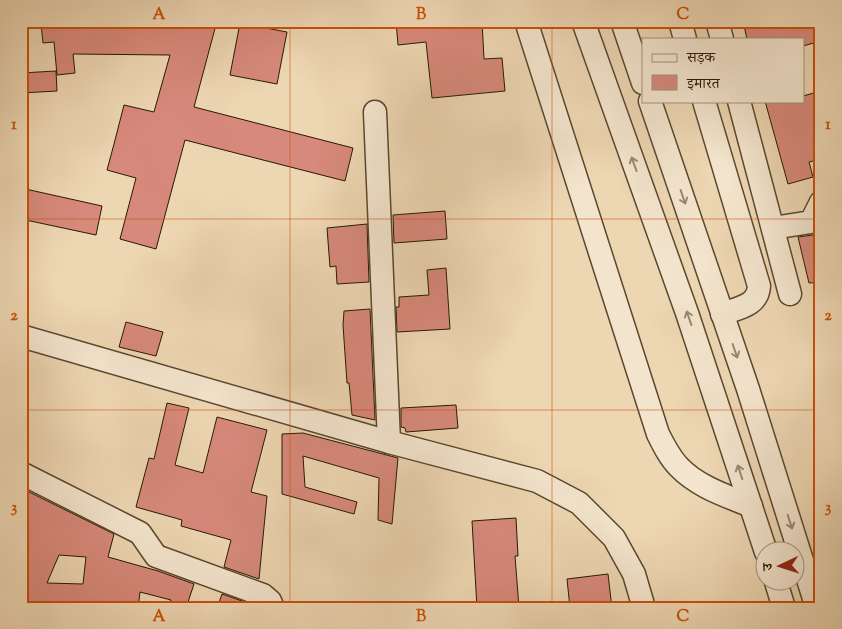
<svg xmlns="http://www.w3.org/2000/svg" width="842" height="629" font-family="'Sorts Mill Goudy','Noto Serif Devanagari',serif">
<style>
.building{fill:#d7897b;stroke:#281802;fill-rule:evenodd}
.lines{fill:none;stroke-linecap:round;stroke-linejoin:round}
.minor-casing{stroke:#59482e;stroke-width:25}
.minor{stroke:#f3e4cd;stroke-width:22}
.oneway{stroke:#988872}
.grid{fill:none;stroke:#cb4f0a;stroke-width:1;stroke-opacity:0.55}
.neatline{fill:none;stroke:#cb4f0a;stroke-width:2}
.grid-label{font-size:16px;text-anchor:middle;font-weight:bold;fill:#cb4f0a}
</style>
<rect width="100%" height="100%" fill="#edd6b2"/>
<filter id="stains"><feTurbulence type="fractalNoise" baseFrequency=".004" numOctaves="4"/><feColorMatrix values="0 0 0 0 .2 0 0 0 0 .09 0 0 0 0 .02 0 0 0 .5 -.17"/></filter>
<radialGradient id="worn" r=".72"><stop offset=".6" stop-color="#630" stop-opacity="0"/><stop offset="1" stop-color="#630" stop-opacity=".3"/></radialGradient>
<!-- building -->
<g class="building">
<polygon points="57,21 217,21 194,107 353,148 345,181 185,140 156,249 120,239 136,178 107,170 114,144 124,105 154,112 170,55 73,54 75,73 57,75 54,42 43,43 41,24"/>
<polygon points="396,21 482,21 484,59 502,58 505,91 432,98 426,42 398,45"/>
<polygon points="743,21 816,21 821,41 803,46 803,39 747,39"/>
<polygon points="240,23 287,32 277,84 230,75"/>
<polygon points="56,71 57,91 21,93 21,73"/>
<polygon points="821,91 821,159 809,162 813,177 788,184 765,101 803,101 803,96"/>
<polygon points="21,188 102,206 96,235 21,219"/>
<polygon points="445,211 447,239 394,243 393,215"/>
<polygon points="367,224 369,282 337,284 336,266 330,267 327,228"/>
<polygon points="821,230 821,282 809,283 798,237 813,235"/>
<polygon points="446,268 450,329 397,332 396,307 399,307 399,297 429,295 427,270"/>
<polygon points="370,309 375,420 352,415 349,383 347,383 343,325 344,311"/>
<polygon points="126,322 163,332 156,356 119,347"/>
<polygon points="167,403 189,408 175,465 203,473 217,417 267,430 251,492 267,496 259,579 224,567 231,540 181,526 182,520 136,507 149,458 154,459"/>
<polygon points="456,405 458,428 406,432 405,428 401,427 401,408"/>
<polygon points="303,433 398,458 392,524 378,520 379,478 303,456 305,487 357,502 354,514 282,494 282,434"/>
<path d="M21,488L114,534L108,557L158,571L194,584L186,608H168L171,600L140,592L138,608H21ZM59,555L86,557L83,584L47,583Z"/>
<polygon points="516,518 518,556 515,556 519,608 477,608 472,521"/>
<polygon points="608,574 612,608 570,608 567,579"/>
<polygon points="222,594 256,606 256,608 217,608"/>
</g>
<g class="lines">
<defs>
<g id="minor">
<path d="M526,21L658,434C664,446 670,458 679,467C698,487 727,496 751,506"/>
<polyline points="583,21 687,313 766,552"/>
<polyline points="622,21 643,83"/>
<polyline points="680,21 685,39"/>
<polyline points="717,21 722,39"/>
<polyline points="650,101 748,389 817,608"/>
<path d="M704,101L759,286C758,306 738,308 722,314"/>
<polyline points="739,101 790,294"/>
<polyline points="375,112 389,442"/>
<polyline points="773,228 811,222 821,202"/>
<polyline points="21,336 389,442 537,481 579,503 614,538 634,574 644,608"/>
<polyline points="21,473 140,533 156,556 263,595 270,601 273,608"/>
<polyline points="776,582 784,608"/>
</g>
</defs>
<!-- minor casing -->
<use href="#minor" class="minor-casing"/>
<!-- minor -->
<use href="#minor" class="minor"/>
</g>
<!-- one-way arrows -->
<defs><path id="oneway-shaft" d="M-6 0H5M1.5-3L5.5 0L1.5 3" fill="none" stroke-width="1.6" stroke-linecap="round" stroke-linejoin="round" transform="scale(1.25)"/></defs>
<g class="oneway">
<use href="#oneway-shaft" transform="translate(634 164) rotate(-110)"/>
<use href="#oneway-shaft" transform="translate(683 197) rotate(71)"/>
<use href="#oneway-shaft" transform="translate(689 318) rotate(-109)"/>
<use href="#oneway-shaft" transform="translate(735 351) rotate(71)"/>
<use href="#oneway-shaft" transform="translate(740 472) rotate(-108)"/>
<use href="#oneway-shaft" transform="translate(790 522) rotate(72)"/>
</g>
<!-- grid -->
<path class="grid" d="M290,21V608M552,21V608M21,219H821M21,410H821"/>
<!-- margin -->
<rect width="842" height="629" fill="none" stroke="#edd6b2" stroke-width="55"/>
<!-- legend -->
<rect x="642" y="38" width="162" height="65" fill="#f3e4cd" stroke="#a2927c"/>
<rect x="652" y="54" width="25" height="8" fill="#f3e4cd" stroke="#a2927c"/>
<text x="687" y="62" font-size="15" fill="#281802">सड़क</text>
<rect x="652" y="75" width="25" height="15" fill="#d7897b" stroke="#a2927c"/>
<text x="687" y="88" font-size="15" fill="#281802">इमारत</text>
<!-- north arrow -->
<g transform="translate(780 566) rotate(266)"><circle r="24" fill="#f3e4cd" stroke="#a2927c"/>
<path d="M0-4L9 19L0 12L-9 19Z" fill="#8f2418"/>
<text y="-8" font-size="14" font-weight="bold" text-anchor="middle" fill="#281802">उ</text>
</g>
<rect x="28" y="28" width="786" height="574" class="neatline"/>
<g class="grid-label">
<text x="159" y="19">A</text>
<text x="421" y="19">B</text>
<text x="683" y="19">C</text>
<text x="14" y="129">1</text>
<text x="828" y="129">1</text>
<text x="14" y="320">2</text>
<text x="828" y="320">2</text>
<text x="14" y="512">3</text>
<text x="828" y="512">3</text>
<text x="159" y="621">A</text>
<text x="421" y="621">B</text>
<text x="683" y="621">C</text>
</g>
<rect width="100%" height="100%" filter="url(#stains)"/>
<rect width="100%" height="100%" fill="url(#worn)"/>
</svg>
